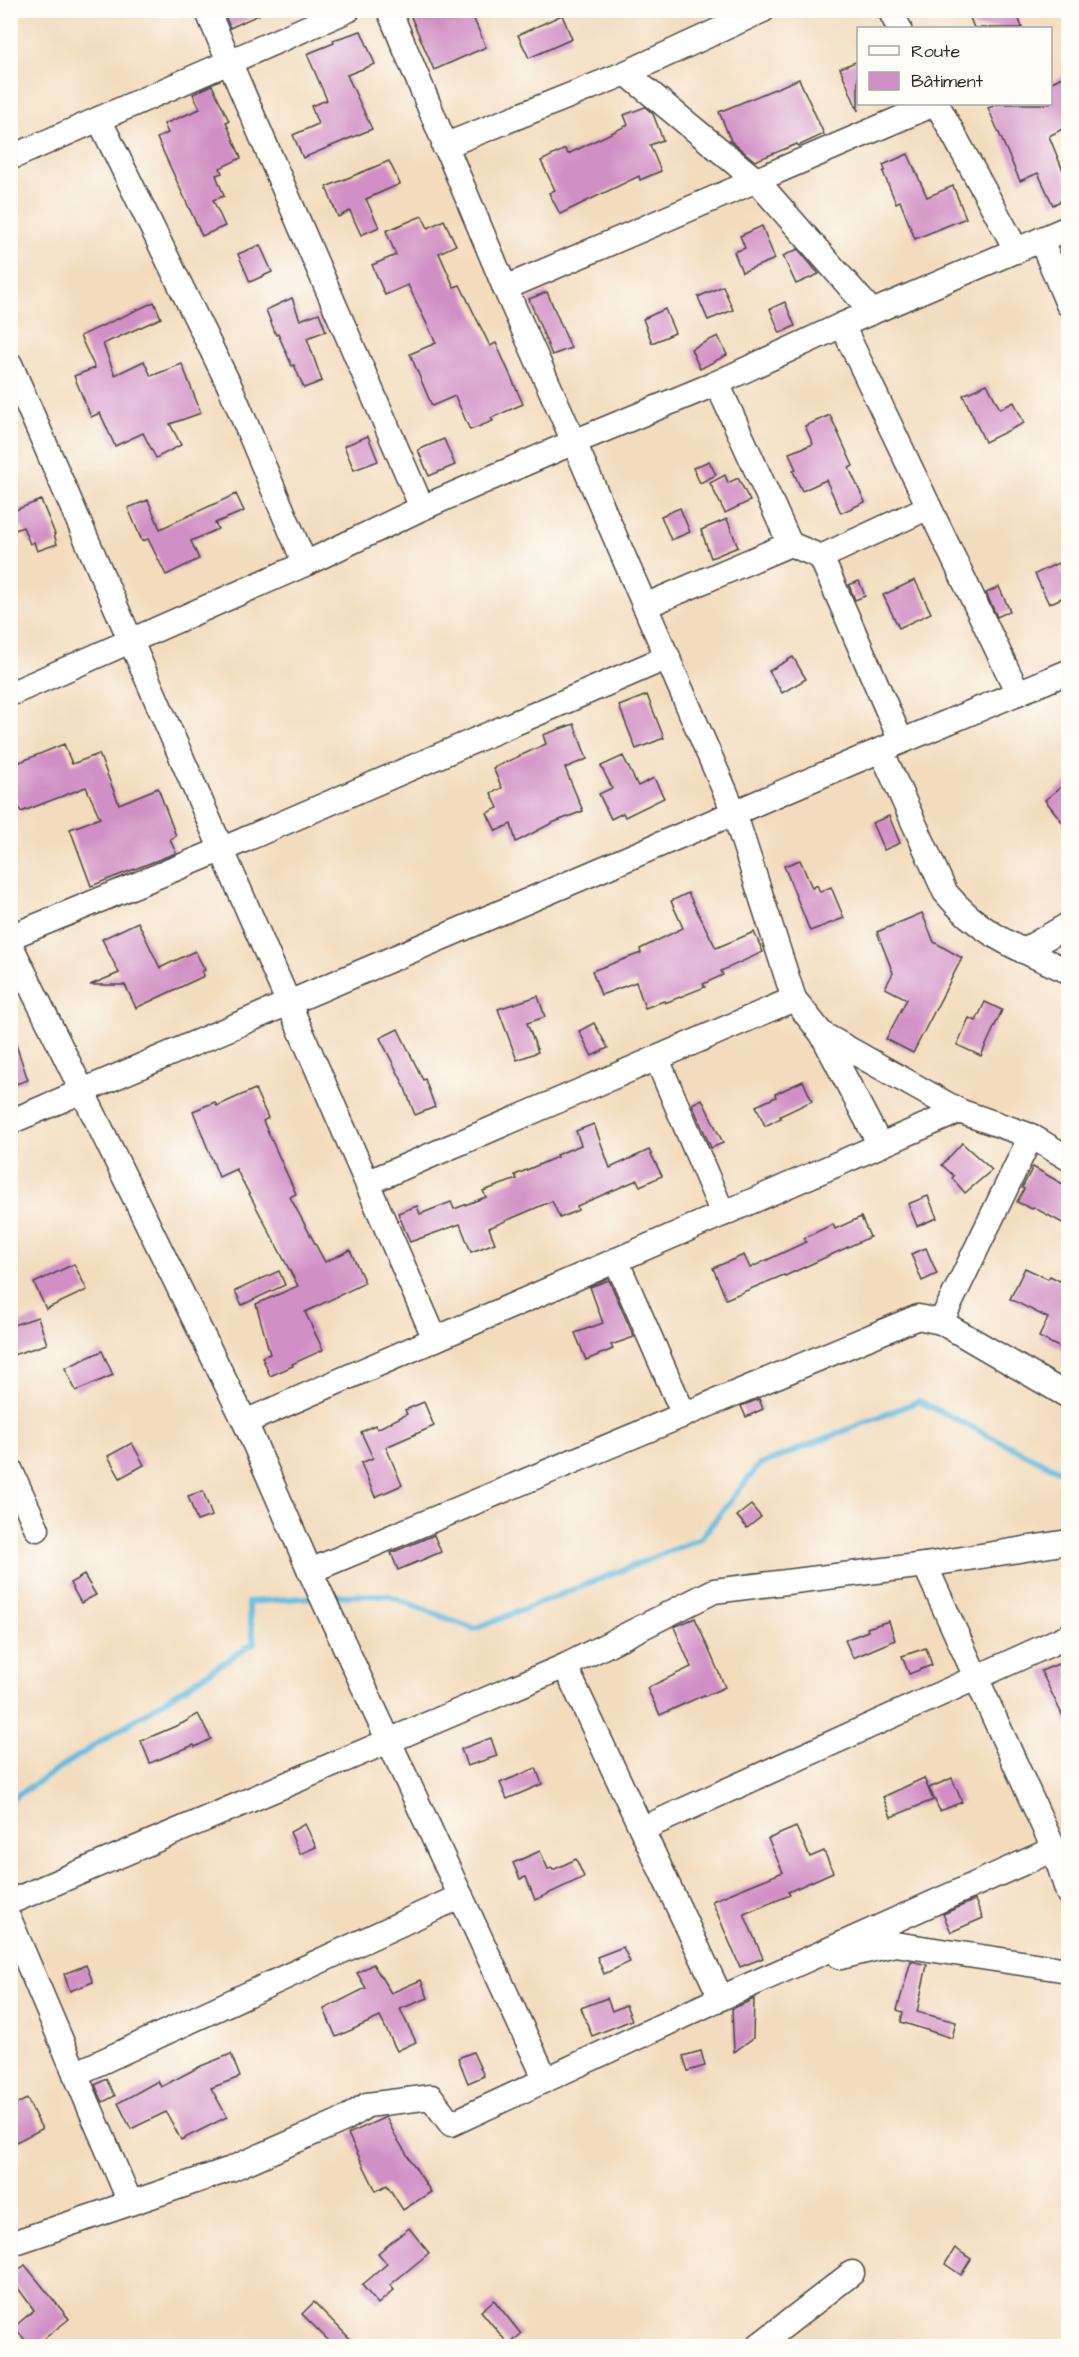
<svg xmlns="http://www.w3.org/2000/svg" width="1079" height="2357" font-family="'Architects Daughter',sans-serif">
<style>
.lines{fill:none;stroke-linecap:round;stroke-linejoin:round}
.stream{stroke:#61bade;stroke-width:6}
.building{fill:#d190c5}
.minor-casing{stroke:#494641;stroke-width:27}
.minor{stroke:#fff;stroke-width:24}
</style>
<rect width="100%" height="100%" fill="#fdfcf7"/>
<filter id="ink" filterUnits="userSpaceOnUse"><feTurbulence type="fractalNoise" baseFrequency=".0167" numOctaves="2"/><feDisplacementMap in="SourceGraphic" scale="12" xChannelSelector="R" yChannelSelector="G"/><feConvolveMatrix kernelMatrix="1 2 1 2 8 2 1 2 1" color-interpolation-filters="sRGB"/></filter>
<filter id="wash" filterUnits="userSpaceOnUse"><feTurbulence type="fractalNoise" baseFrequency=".008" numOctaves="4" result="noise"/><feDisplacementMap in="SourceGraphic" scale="24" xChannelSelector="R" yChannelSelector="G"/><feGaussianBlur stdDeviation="1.35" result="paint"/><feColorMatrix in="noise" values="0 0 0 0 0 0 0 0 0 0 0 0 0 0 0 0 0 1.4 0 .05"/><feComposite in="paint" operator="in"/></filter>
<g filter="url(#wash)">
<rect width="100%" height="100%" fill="#f3dcbd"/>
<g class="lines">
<!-- stream -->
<g class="stream">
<polyline points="328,1596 387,1595 474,1629 700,1539 759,1465 919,1401 1068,1475"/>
<polyline points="10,1800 254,1643 248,1602 315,1597"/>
</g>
</g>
<g id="blocks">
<!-- building -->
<g class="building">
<polygon points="223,10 269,10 230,28"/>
<polygon points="408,10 470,10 486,47 434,70"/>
<polygon points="967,10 1016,10 1022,28 974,28"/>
<polygon points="562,15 572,39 529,58 518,35"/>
<polygon points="361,31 375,64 347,75 372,129 303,158 293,135 318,124 311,106 327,100 307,54 334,43 333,40"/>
<polygon points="858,61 858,111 840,68"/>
<polygon points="1068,74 1068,126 1049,136 1068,183 1068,197 1053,205 1038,173 1020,181 988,108 999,104 1050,104 1050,83"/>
<polygon points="799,79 824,134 798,146 797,144 755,161 731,141 719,112"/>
<polygon points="212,85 229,121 226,122 241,158 220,168 222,173 216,175 224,196 213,200 225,226 202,236 157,138 168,133 164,124 200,109 193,94"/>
<polygon points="645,107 653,114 663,140 650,145 661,171 640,180 639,176 560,214 549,193 555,190 541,161 565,149 568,154 628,125 624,115"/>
<polygon points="908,154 927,197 953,186 966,218 915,239 900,201 896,203 883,172 885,170 883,165"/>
<polygon points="389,161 400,184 366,199 379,227 361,235 350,211 338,217 326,187"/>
<polygon points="422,216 428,228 444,220 456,245 439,253 454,287 460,285 490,346 496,343 523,404 491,418 493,421 470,430 455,396 432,406 410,354 436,343 408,285 385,295 372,265 396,255 386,231"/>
<polygon points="762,226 775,259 742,272 734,252 745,248 740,236"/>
<polygon points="260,245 272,272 250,282 238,254"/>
<polygon points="798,249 819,274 796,284 783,256"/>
<polygon points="723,286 733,310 708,320 698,297"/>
<polygon points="547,292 571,348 552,355 529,299"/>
<polygon points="292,298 300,320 319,313 326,331 307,338 322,381 304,388 294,365 292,366 278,334 276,335 266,310"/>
<polygon points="154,302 161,318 103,344 115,375 144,361 151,376 182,364 201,413 170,424 181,445 156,458 143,433 115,446 100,413 91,417 74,376 95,368 80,336"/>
<polygon points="785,302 795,326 780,333 770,309"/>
<polygon points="665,309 675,333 652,343 643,319"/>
<polygon points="718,336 727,355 700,369 691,349"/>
<polygon points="987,384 1000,409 1014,402 1024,423 985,442 963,395"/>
<polygon points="830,415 853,466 849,468 865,502 841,513 826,480 802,491 793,471 796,470 789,453 813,444 805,426"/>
<polygon points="368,436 378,461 354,470 344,446"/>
<polygon points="444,439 455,465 429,476 418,450"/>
<polygon points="709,461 716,475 700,483 693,468"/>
<polygon points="725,475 728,483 738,478 750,501 725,513 710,483"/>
<polygon points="236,494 244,511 215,523 218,529 191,541 199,559 166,575 148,539 142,541 128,508 148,500 160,529"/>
<polygon points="41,500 55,534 54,534 57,544 37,551 34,542 30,544 23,527 10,532 10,512"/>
<polygon points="680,508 690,532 671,540 661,516"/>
<polygon points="727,519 738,547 711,558 701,530"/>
<polygon points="1058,563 1068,585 1068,595 1049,604 1035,574"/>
<polygon points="915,580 931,613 899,628 883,595"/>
<polygon points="859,581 865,596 855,600 849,585"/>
<polygon points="999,587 1010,611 997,617 986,593"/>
<polygon points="793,657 806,679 782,693 769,671"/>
<polygon points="647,695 664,738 636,749 619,706"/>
<polygon points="574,724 587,759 565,768 583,811 552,823 516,842 511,824 496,831 487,813 498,808 491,793 502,788 493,768 546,744 543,735"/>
<polygon points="64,744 72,764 99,754 119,804 158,788 176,836 170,839 176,853 91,886 70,829 100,818 86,787 21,812 10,784 10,766"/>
<polygon points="623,756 638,786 654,778 664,798 625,817 623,813 611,819 599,794 612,788 601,766"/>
<polygon points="1068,781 1068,829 1045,800"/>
<polygon points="889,816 900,843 884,850 872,823"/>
<polygon points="800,860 812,888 817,885 820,892 831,887 844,918 810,931 784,866"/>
<polygon points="688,893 716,948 754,932 763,952 721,971 723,975 703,984 705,987 665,1003 664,1001 645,1008 636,982 601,995 592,971 641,953 640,949 683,928 671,901"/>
<polygon points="922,913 934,942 962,958 913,1053 886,1039 907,999 885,988 893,973 877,932"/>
<polygon points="138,922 160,968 195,951 205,970 202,971 204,976 136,1008 125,985 90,985 119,973 102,939"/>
<polygon points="538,996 545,1017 527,1023 538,1052 517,1060 498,1009"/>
<polygon points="985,1002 1002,1010 981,1056 957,1045 969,1018 976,1021"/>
<polygon points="594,1023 608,1048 592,1056 579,1031"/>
<polygon points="398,1029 423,1080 425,1079 435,1107 415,1115 403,1083 380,1038"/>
<polygon points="10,1036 13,1036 28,1080 10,1086"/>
<polygon points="803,1081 812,1101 780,1116 781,1118 765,1126 756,1106 776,1097 775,1094"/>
<polygon points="255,1089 268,1118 263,1121 296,1194 290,1197 325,1262 350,1250 365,1283 305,1312 323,1350 292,1364 293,1366 270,1376 262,1357 270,1354 256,1304 298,1286 236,1169 219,1177 193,1111 215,1102 217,1106"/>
<polygon points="702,1099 723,1143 711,1148 692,1104"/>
<polygon points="594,1124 610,1168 649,1150 662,1176 640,1186 637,1180 577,1206 578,1210 560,1218 552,1201 489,1228 495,1243 471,1252 460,1224 410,1242 398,1213 417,1206 420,1214 451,1202 454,1209 486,1197 483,1191 517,1179 515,1175 557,1157 556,1155 581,1145 576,1131"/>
<polygon points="962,1143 992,1170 965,1193 952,1178 954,1176 942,1165"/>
<polygon points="1033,1167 1068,1187 1068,1226 1033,1207 1032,1209 1017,1202 1024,1189 1022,1188"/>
<polygon points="928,1196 937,1218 917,1226 908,1204"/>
<polygon points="861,1217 870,1237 785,1276 784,1275 726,1299 713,1268 744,1255 750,1268 806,1242 804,1238 833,1224 835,1229"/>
<polygon points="926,1248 937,1274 922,1281 911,1254"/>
<polygon points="74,1264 87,1290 46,1309 34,1283"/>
<polygon points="1025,1268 1048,1279 1050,1276 1068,1285 1068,1352 1039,1337 1048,1318 1010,1299"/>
<polygon points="279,1271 285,1285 242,1305 235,1291"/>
<polygon points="609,1280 634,1337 611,1345 613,1349 586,1360 575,1333 603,1323 590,1287"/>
<polygon points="38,1317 47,1344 10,1356 10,1326"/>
<polygon points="102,1351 113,1375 76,1391 65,1368"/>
<polygon points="759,1399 763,1409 746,1417 741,1406"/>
<polygon points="424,1402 434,1426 386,1447 402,1485 375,1497 361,1463 373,1458 361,1432 375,1425 377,1429 407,1414 405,1410"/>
<polygon points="132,1443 144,1465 120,1478 108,1456"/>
<polygon points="203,1491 212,1516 197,1521 188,1496"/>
<polygon points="751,1505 761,1517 747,1528 737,1516"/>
<polygon points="434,1535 441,1552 398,1570 391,1553"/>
<polygon points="84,1575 96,1595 81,1603 70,1583"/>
<polygon points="695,1618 725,1687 705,1696 704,1695 660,1715 647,1688 691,1667 674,1627"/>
<polygon points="889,1621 895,1640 853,1658 845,1640 868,1631 867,1628"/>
<polygon points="926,1648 932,1665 909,1674 902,1656"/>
<polygon points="1068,1660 1068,1727 1041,1671"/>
<polygon points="198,1714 211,1739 195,1747 194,1745 150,1763 141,1741 183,1723"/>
<polygon points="491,1738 497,1756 467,1766 461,1749"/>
<polygon points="536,1768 542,1784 507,1799 500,1783"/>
<polygon points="924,1778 933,1800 891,1817 883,1797"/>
<polygon points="952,1778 962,1802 940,1811 929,1788"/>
<polygon points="305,1824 316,1847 300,1854 290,1832"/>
<polygon points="796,1827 810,1857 824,1851 833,1872 788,1892 790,1895 744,1914 763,1958 740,1967 712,1901 783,1872 768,1839"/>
<polygon points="540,1851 548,1869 552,1868 553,1870 576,1859 584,1877 535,1900 526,1877 520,1879 513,1863"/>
<polygon points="975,1900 983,1918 951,1932 943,1914"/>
<polygon points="623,1947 630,1962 604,1974 597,1957"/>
<polygon points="911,1961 927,1965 917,2012 956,2022 952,2038 901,2022 903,2012 897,2010"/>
<polygon points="373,1964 391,1993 421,1980 428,1998 400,2009 416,2042 397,2051 380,2017 336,2037 324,2009 366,1988 357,1973"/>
<polygon points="86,1965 93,1982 70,1991 64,1974"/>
<polygon points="607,1998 612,2011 626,2005 632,2020 592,2036 581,2008"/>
<polygon points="754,1999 753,2038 734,2052 732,2009"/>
<polygon points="701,2051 705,2066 688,2071 683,2056"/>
<polygon points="473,2052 484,2076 468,2083 458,2058"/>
<polygon points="231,2054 240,2077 211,2088 227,2117 181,2140 166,2112 131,2129 118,2103 158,2081 161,2087 201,2066"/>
<polygon points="106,2079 115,2096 103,2102 95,2085"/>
<polygon points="27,2099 42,2129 10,2145 10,2107"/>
<polygon points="386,2117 397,2139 431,2192 403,2210 387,2185 376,2191 348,2134"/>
<polygon points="409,2228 429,2253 390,2285 394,2290 378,2304 362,2285 387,2264 378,2253"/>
<polygon points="955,2248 971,2259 961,2275 945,2264"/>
<polygon points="25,2265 69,2319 35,2346 30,2346 14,2327 34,2310 10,2277"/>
<polygon points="494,2300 521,2334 509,2345 481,2311"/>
<polygon points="314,2302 357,2346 334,2346 302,2314"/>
</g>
</g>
</g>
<g filter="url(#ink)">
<use href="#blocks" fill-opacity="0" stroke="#494641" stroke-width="1.5"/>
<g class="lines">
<defs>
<g id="minor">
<polyline points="207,10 422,508"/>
<polyline points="890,10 899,28"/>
<polyline points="626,73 757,181 872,312"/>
<polyline points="937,104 1017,251"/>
<polyline points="99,119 231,389 305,564"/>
<polyline points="444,146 626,73 763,10"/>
<polyline points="10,158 348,10"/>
<polyline points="1041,240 1068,304"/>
<polyline points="505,288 934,104"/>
<polyline points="842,325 1018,693"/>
<polyline points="10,364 435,1339"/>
<polyline points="717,383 790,544 821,557 901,741"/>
<polyline points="821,557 929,507"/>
<polyline points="645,606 790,544"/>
<polyline points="10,694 305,564 422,508 574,442 717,383 842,325 1068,228"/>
<path d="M881,750L945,892C979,934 1020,950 1068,971"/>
<polyline points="10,937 223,849 668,657"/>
<polyline points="10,944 245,1422 310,1571 545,2078"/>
<polyline points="1023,951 1068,925"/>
<polyline points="794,999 822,1034 880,1145"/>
<polyline points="822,1034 959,1111 1031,1136 1068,1158"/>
<polyline points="657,1059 723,1214"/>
<polyline points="10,1122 881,750 1068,672"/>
<polyline points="369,1182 794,999 734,812 574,442 505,288 389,10"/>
<polyline points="616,1260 684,1415"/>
<polyline points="941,1322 1031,1136"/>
<polyline points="245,1422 959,1111"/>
<polyline points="10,1469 37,1529"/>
<polyline points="925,1565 1054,1849 1068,1893"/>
<polyline points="310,1571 918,1317 941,1322 1068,1396"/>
<polyline points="565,1666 721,1998"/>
<polyline points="642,1829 1068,1636"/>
<polyline points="10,1902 565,1666 714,1591 925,1565 1068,1542"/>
<polyline points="10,1921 130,2202"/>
<polyline points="840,1957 895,1944 1068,1970"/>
<polyline points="75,2074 461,1896"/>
<polyline points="10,2244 231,2169 345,2119 367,2105 431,2097 451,2124 721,1998 1054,1849"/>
<polyline points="758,2346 852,2273"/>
</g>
</defs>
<!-- minor casing -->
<use href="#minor" class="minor-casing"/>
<!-- minor -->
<use href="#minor" class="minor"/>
</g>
</g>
<!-- margin -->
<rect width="1079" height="2357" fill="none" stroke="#fdfcf7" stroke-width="36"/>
<!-- legend -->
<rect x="857" y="27" width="195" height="78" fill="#fdfcf7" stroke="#a9a8a5" stroke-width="1.5"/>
<rect x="869" y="46" width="30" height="9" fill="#ffffff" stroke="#a9a8a5" stroke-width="1.5"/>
<text x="911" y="57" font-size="18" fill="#2b2b2b">Route</text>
<rect x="869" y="72" width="30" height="18" fill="#d190c5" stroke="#a9a8a5" stroke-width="1.5"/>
<text x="911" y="87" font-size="18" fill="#2b2b2b">Bâtiment</text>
</svg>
